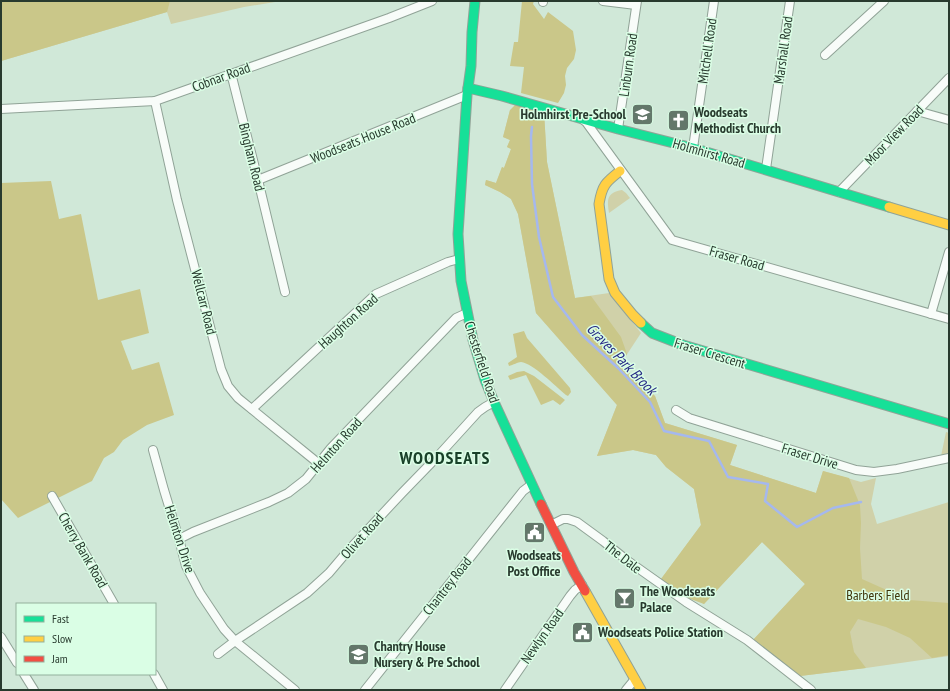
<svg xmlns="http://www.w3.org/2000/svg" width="950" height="691" font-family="'PT Sans Narrow',sans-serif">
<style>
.green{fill:#d0d1a9}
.forest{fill:#cac789}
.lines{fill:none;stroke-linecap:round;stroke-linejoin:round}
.stream{stroke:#a5b8ee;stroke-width:2.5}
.street-casing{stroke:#90a397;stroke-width:10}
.fast-casing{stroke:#90a397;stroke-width:11}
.slow-casing{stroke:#90a397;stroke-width:11}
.jam-casing{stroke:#90a397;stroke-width:11}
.street{stroke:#f8fcf9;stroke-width:8}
.fast{stroke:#16e098;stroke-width:9}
.slow{stroke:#ffcf43;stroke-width:9}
.jam{stroke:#f24e42;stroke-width:9}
.labels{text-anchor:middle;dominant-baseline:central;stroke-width:3;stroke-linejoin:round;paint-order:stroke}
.street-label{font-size:14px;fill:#283a2e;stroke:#dafee5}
.poi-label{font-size:14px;font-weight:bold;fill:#283a2e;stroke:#dafee5;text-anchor:start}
.park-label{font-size:14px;fill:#40350a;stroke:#dafee5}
.water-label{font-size:15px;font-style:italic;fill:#262885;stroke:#dafee5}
.district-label{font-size:18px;font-weight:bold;letter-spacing:1px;fill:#194129;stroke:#dafee5}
</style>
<rect width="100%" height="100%" fill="#d0e8d8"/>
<!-- green -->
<g class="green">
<polygon points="1,1 281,1 244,7 171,24 167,12 1,61"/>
<polygon points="510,110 544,112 547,162 575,298 609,293 641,333 620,365 655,396 665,423 737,445 730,465 816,493 823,471 861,482 876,478 871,504 877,524 949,502 949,656 866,668 800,676 753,640 805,584 762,542 704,604 661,579 701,525 694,489 666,467 656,455 633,450 597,456 617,405 536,313 518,214 511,199 500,192 485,185 486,180 496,183 502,167 504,168 511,149 507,147 510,140 503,137"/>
<path d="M622,190L626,193L630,198L609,213C607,200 606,193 622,190Z"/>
<polygon points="946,432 949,433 949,455 941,456"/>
</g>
<!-- forest -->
<g class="forest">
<polygon points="1,1 170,1 167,12 1,61"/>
<polygon points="522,1 534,1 533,4 544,19 548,12 573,31 576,50 574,59 567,68 565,76 566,85 564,93 558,103 521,93 524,67 510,66 514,42 518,42"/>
<polygon points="515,105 544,112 547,162 575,298 591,296 621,337 627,354 620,365 655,396 665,423 737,445 730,465 816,493 823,471 849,478 860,505 861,523 860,548 862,579 909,600 949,603 949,655 932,658 910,638 886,627 858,619 850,632 854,652 866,668 800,676 753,640 805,584 762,542 704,604 685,597 661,579 701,525 694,489 666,467 656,455 633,450 597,456 617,405 536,313 518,214 511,199 500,192 485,185 486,180 496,183 502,167 504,168 511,149 507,147 510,140 503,137 510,110"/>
<polygon points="51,181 59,219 81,214 98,300 140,289 149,333 121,341 132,370 159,362 174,415 147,425 123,440 114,452 104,458 92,481 18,518 1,499 1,183"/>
<path d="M524,331L527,338L570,388L571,392L568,396L566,395C556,387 533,363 521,362C518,362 513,365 509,366L508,363L517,357L513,334Z"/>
<polygon points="524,371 534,376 565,400 560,405 553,400 541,405 526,375 510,380 508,376 517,372"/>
</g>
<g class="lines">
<!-- stream -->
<polyline class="stream" points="532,127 531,136 532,184 539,237 553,297 582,335 618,368 650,402 664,431 709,441 728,477 768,484 765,501 797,527 833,508 861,502"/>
<defs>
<g id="street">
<polyline points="603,1 636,5"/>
<polyline points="543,2 543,1"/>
<polyline points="825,55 884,1"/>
<polyline points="231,73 258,180 285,292"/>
<polyline points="155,101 177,200 221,369 228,386 238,398 318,463"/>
<polyline points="1,109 155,101 389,18 432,1"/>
<polyline points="917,111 949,120"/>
<polyline points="582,119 586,122 672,240 949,319"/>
<polyline points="618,129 637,1"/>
<polyline points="693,148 714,1"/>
<polyline points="766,169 790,1"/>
<polyline points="258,180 467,95"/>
<polyline points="839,192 949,78"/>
<polyline points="931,314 949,252"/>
<polyline points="252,409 376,294 448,262 459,259"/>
<polyline points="676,410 689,418 856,470 874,472 897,469 949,458"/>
<polyline points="153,450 164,490 179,539 186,566 200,593 224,629 235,641 295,690"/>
<polyline points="52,496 114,604"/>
<polyline points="551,525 563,519 568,519 577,522 603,541 628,561 686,602 747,640 811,690"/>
<polyline points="179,539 193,532 269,502 288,493 306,479 331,448 456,318 467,313"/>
<polyline points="1,637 17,663"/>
<polyline points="218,654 235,641 307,593 329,573 346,553 402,493 438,456 478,412 485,407 494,402"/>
<polyline points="24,674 34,690"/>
<polyline points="154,674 163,690"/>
<polyline points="365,690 523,491 531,485"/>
<polyline points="505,690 570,596 575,590 582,585"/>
<polyline points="626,690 635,679"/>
</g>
<g id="fast">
<polyline points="475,1 472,32 471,66 467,95 458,234 461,281 473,340 485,380 494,402 541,504"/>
<polyline points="468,88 502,96 618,129 693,148 889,207"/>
<polyline points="641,323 652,333 683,345 949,424"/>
</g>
<g id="slow">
<path d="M620,171C606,182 602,185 599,204L609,279L615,293L633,315L641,323"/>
<polyline points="889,207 949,225"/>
<polyline points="585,591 641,690"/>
</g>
<polyline id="jam" points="541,504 574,572 585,591"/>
</defs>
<!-- street casing -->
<use href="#street" class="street-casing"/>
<!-- fast casing -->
<use href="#fast" class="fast-casing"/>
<!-- slow casing -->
<use href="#slow" class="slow-casing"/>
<!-- jam casing -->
<use href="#jam" class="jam-casing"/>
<!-- street -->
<use href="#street" class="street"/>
<!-- fast -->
<use href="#fast" class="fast"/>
<!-- slow -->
<use href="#slow" class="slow"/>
<!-- jam -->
<use href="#jam" class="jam"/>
</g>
<!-- icons -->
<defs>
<symbol id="school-square" viewBox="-11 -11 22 22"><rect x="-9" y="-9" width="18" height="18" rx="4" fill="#63776a" stroke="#dafee5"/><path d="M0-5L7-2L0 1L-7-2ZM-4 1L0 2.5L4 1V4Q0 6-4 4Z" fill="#fff"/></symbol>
<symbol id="church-square" viewBox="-11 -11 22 22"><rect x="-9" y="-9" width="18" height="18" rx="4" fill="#63776a" stroke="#dafee5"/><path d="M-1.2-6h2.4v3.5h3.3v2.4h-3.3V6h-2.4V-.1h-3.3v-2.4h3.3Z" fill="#fff"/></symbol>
<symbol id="civic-square" viewBox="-11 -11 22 22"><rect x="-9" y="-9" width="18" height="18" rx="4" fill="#63776a" stroke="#dafee5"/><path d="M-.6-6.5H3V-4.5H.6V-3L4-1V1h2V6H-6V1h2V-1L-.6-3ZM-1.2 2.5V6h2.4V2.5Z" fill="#fff"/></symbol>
<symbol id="bar-square" viewBox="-11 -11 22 22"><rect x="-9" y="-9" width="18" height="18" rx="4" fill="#63776a" stroke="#dafee5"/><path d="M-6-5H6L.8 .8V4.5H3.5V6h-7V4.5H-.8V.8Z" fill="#fff"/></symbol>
</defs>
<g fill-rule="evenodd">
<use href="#school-square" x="630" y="102" width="25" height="25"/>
<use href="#church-square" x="666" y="108" width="25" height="25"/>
<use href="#civic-square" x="522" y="520" width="25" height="25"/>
<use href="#bar-square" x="612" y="586" width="25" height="25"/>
<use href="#civic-square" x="570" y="620" width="25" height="25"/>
<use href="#school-square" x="346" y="642" width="25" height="25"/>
</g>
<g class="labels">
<!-- street labels -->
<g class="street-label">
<text transform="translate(783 50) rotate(-82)">Marshall Road</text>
<text transform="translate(707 51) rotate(-82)">Mitchell Road</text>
<text transform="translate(628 65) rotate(-82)">Linburn Road</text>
<text transform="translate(221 77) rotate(-20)">Cobnar Road</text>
<text transform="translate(894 135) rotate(-46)">Moor View Road</text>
<text transform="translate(363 138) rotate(-22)">Woodseats House Road</text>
<text transform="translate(709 153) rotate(16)">Holmhirst Road</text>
<text transform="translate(252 157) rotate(76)">Bingham Road</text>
<text transform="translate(737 258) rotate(16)">Fraser Road</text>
<text transform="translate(204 302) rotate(76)">Wellcarr Road</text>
<text transform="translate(348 321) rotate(-42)">Haughton Road</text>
<text transform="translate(710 353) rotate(17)">Fraser Crescent</text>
<text transform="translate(482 362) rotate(72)">Chesterfield Road</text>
<text transform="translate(336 445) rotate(-48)">Helmton Road</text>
<text transform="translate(810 456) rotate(17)">Fraser Drive</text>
<text transform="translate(362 536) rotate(-48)">Olivet Road</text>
<text transform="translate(180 539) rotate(72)">Helmton Drive</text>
<text transform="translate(83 550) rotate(60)">Cherry Bank Road</text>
<text transform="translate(623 557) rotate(38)">The Dale</text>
<text transform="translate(447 586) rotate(-52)">Chantrey Road</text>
<text transform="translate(542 636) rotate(-55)">Newlyn Road</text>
</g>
<!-- poi labels -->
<g class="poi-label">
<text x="694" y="112">Woodseats<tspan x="694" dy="16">Methodist Church</tspan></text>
<text x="626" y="114" text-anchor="end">Holmhirst Pre-School</text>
<text x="534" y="555" text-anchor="middle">Woodseats<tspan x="534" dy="16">Post Office</tspan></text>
<text x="640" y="591">The Woodseats<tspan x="640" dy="16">Palace</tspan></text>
<text x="598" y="632">Woodseats Police Station</text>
<text x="374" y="646">Chantry House<tspan x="374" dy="16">Nursery &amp; Pre School</tspan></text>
</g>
<!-- park labels -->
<g class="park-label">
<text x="878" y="595">Barbers Field</text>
</g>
<!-- water labels -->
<g class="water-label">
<text transform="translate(622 359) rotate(46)">Graves Park Brook</text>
</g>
<!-- district labels -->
<g class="district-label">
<text x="445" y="457">WOODSEATS</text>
</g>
</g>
<!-- border -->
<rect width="950" height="691" fill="none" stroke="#283a2e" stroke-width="4"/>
<!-- legend -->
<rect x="16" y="603" width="140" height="72" fill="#dafee5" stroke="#93b09c"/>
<rect x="24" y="616" width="20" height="6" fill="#16e098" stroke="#93b09c"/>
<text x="52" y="623" font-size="12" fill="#283a2e">Fast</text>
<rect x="24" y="636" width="20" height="6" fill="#ffcf43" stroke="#93b09c"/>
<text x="52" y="643" font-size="12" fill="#283a2e">Slow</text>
<rect x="24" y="656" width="20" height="6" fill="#f24e42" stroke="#93b09c"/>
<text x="52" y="663" font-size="12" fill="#283a2e">Jam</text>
</svg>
